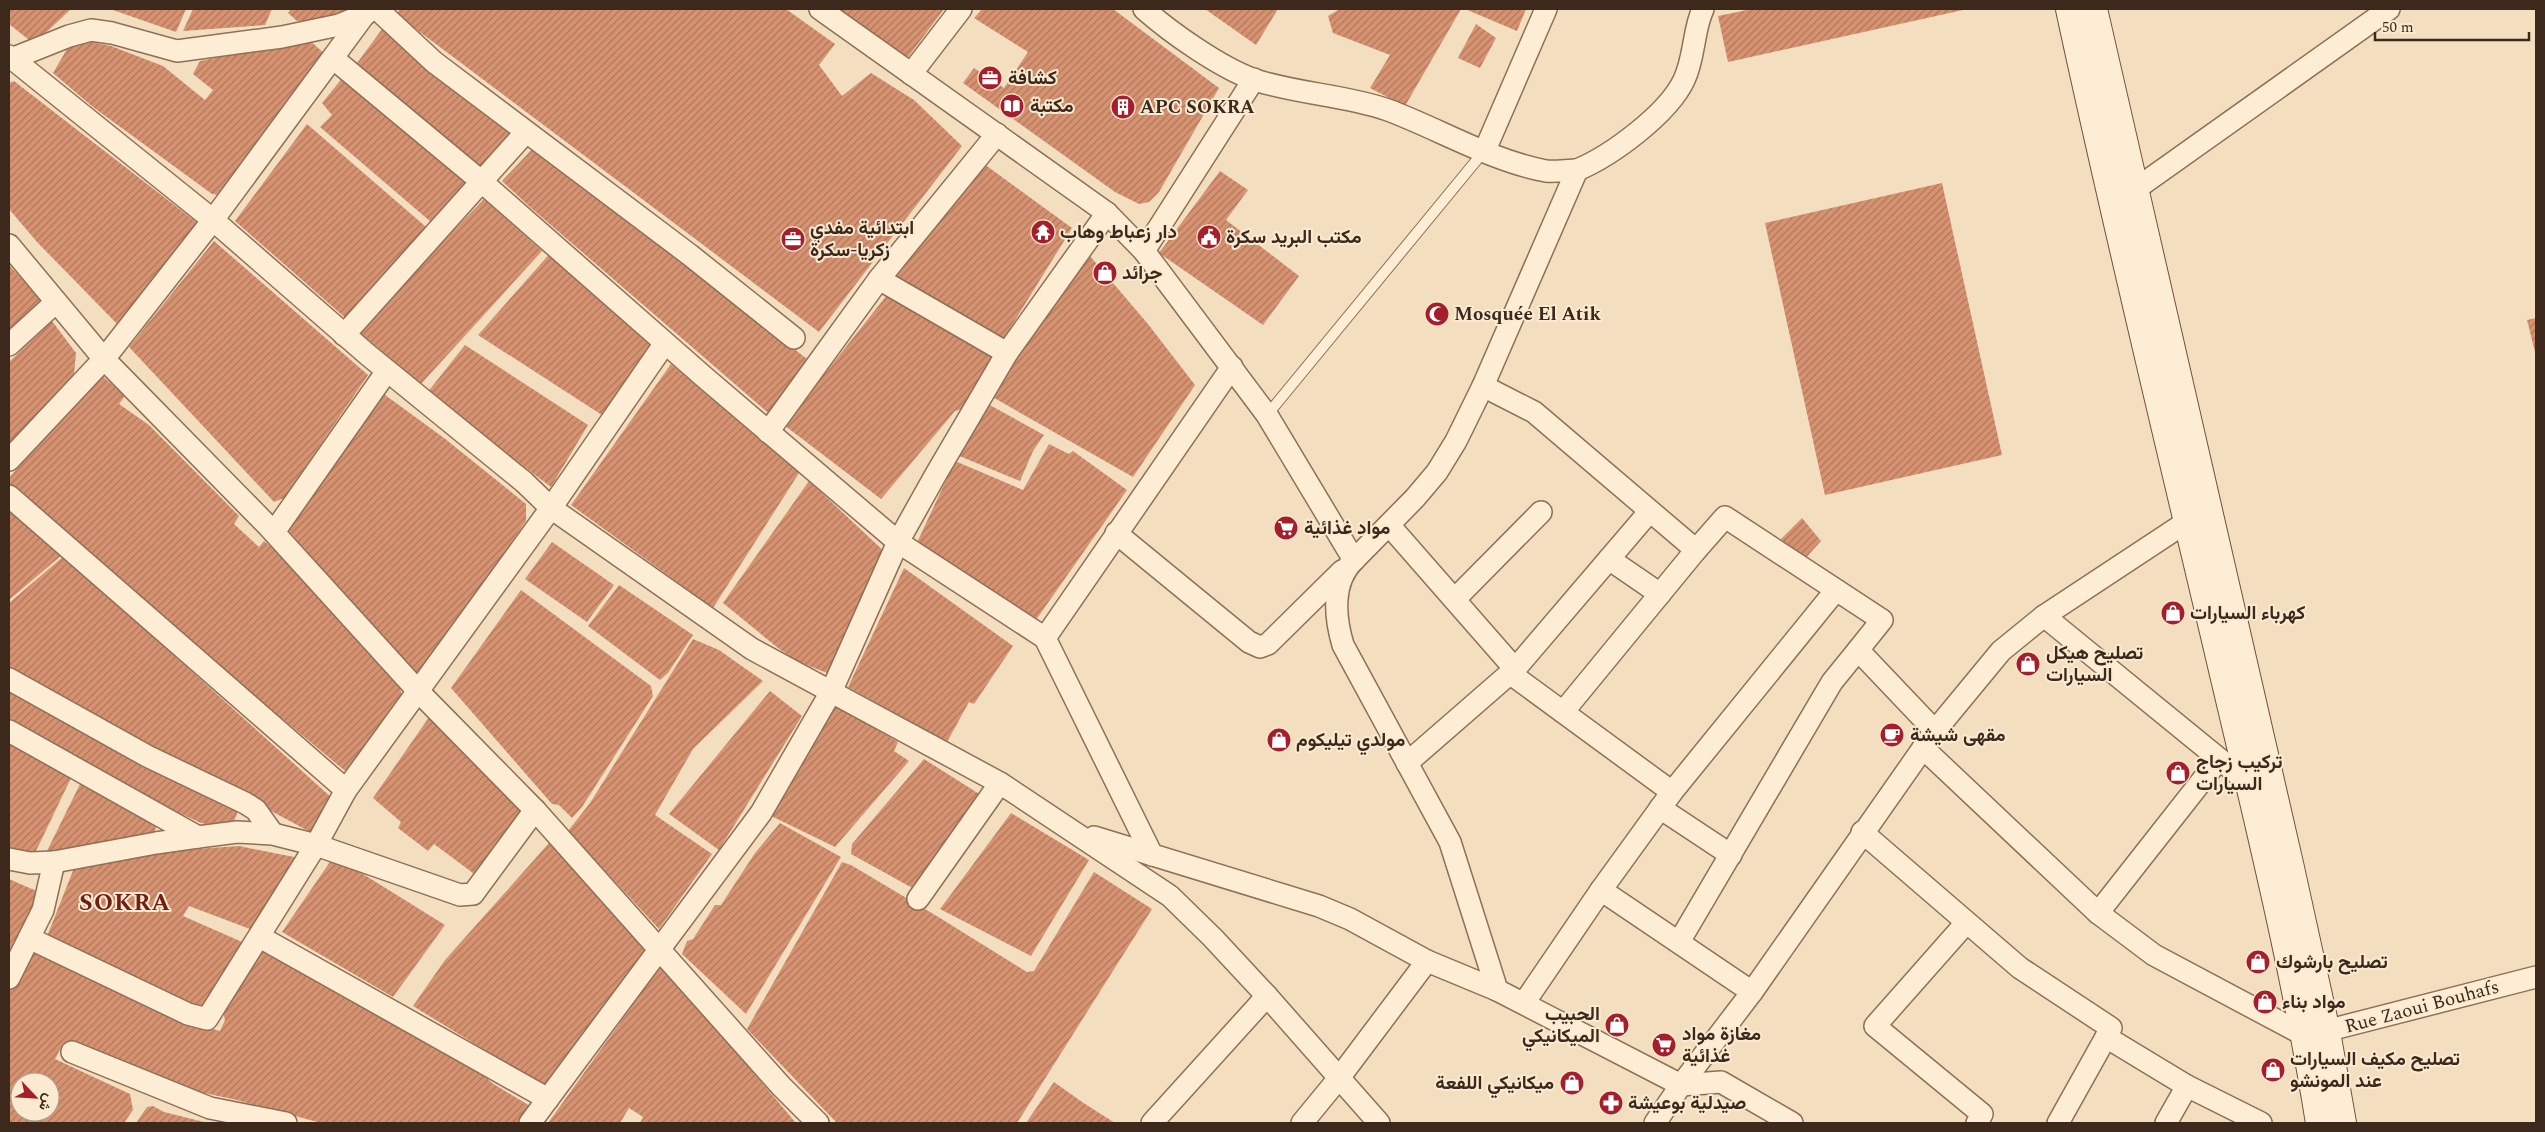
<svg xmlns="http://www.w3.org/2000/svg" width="2545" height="1132" font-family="Spectral,Vazirmatn,serif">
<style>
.building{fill:url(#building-hatch);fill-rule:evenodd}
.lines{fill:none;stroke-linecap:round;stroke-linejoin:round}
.lane-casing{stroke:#8f6f55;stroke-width:12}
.street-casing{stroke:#8f6f55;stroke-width:24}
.secondary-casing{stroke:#705039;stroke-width:30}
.lane{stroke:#fdedd4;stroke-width:10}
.street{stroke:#fdedd4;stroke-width:21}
.secondary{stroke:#fdedd4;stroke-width:28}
.labels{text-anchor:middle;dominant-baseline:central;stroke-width:4;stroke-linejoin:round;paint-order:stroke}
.poi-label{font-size:19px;font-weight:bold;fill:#3c291c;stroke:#faead1;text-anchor:start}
.street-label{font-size:19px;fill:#3c291c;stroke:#faead1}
.district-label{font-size:24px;font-weight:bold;letter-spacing:1px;fill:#6e2016;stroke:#faead1}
</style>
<defs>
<pattern id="building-hatch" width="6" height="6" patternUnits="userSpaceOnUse" patternTransform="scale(1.25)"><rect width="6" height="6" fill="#d69271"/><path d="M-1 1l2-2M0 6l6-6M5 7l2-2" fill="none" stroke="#af775c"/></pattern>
</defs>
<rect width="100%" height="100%" fill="#f3dfc0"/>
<!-- building -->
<g class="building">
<polygon points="10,9 71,9 34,44 9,24"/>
<polygon points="110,9 186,9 176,32"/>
<polygon points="193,9 272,9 265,25 183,31"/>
<polygon points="291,9 353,9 345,19 297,21 288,13"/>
<polygon points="400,9 786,9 835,44 819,65 842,96 871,73 914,100 962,146 819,332 396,14"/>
<polygon points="839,9 944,9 906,60"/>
<polygon points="982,9 1113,9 1219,88 1159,192 1149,202 1139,204 1115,192 963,83 974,68 1004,88 1028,52 974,18"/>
<polygon points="1205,9 1278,9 1256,45"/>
<polygon points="1340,9 1461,9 1405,106 1370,88 1390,55 1333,33 1328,16"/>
<polygon points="1465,9 1526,9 1517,31"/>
<polygon points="1752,9 1963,9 1963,10 1728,62 1718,16"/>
<polygon points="1476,24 1496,38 1480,68 1458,58"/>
<polygon points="382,29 519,136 487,171 355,66"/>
<polygon points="308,39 326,55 218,195 212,194 93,107 53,73 70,44 87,41 111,46 163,66 205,100 213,90 193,74 200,61"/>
<polygon points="344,76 465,179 471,191 438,228 320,127 332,115 322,103"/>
<polygon points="14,81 204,228 122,329 37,242 9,209 9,83"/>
<polygon points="307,124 433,233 350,322 235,221"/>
<polygon points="535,146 816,366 773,417 530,207 502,181"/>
<polygon points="980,161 1072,228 1001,343 890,275"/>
<polygon points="1220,171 1248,190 1226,220 1299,276 1263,325 1159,253"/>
<polygon points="1942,183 2002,455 1825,495 1765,223"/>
<polygon points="484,199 542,251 421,384 357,330"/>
<polygon points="214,241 368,375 284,498 274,502 129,347"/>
<polygon points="1078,242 1148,324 1195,385 1133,477 989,395"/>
<polygon points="553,250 659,344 602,415 478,335"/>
<polygon points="9,265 44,303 9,336"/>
<polygon points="891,290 995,359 966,408 955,411 881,499 784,425"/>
<polygon points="2536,318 2536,356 2527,320"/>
<polygon points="52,321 76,353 74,374 9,450 9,362"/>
<polygon points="465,345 588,425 551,487 427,393"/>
<polygon points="671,364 799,473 713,608 571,505"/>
<polygon points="100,374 125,396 119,404 149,425 239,516 234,524 259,547 264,541 274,549 400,684 402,699 350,775 9,491 9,478"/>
<polygon points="381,392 444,438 526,504 526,521 418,679 289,531"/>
<polygon points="988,404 1044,435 1033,451 1020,481 957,455"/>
<polygon points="1049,444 1069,454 1073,451 1127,490 1031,627 984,597 988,587 942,566 914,549 955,461 1023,490"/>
<polygon points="809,481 887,554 827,673 797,661 778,648 723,603"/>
<polygon points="9,508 62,555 9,600"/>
<polygon points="1802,518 1821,541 1804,560 1781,539"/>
<polygon points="552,542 614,585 587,622 525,579"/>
<polygon points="64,556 333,799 312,833 9,670 9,603"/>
<polygon points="904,568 1013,646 974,704 969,702 947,742 848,687"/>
<polygon points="619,585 693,635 668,673 660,680 588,626"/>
<polygon points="521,590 651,686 653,696 582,807 572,818 559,805 552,804 451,688"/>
<polygon points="693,639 719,650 763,681 693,749 655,815 712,854 659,929 568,831 590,803"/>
<polygon points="9,681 238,811 231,829 201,823 119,785 9,726"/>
<polygon points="770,691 802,716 719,850 669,814"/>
<polygon points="832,703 898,742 894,751 909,761 835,847 765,813"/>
<polygon points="434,710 530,812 481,879 434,844 428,851 398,828 401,822 373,798"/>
<polygon points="9,738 72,776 35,853 9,848"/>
<polygon points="924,759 984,797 916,890 851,854 852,844"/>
<polygon points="81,782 156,825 154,841 45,855"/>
<polygon points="1011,813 1089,860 1031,956 940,909"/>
<polygon points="780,823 841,857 746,1014 682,954 687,941 693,939 715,905 721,905 755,853"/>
<polygon points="549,843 651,943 550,1090 413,1006 445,960"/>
<polygon points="239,846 304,859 258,932 189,906 183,916 249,945 202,1011 46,939 74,868 154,852"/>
<polygon points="334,856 445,925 393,997 282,932"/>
<polygon points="842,862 851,865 940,918 1027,972 1034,971 1094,872 1152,909 1017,1123 837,1123 747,1029"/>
<polygon points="9,879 41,893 9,956"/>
<path d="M29,946L184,1021L220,1031L225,1020L222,1008L264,947L477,1069L492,1083L530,1106L519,1123H321L237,1100L181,1088L63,1044L55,1059L130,1094L133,1110L124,1123H9V991ZM20,1082H50V1112H20Z"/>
<polygon points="660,967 665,968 796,1123 640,1123 643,1117 629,1108 620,1123 548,1123"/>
<polygon points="1054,1082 1082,1102 1115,1123 1026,1123"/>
<polygon points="153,1106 164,1112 208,1123 136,1123 147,1107"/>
</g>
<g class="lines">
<defs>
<polyline id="lane" points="1267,415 1485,150"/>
<g id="street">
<polyline points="377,9 434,62 690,255 794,338"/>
<path d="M820,9L1107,213L1144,251L1267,415L1354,560C1331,582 1335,618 1343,645L1450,842L1497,990L1681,1085L1721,1082L1792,1123"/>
<path d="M1144,9C1171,33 1221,68 1255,80C1298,94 1345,95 1388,110C1439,129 1492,161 1546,171C1556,172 1567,170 1577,170L1483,386L1456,441L1437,472L1415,498L1354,560"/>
<polyline points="9,56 213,220 368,355 524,482 551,508 752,649 1000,783 1170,896 1213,938 1267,996 1379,1123"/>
<polyline points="334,59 482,182 703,376 898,542 1045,638 1152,855"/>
<polyline points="9,60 69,36 91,30 112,33 177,51 282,37 339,25 366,14"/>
<polyline points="911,74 961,9"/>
<polyline points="1485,150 1546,9"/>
<path d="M1577,170C1611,156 1668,114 1684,80C1695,57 1693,30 1703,9"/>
<polyline points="2123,198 2389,9"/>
<polyline points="9,245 104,359 268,526 418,691 535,810 781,1086 818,1123"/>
<polyline points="1144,251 1254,79"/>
<polyline points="879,279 1007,353"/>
<polyline points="344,335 526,132"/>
<polyline points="9,345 56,302"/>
<polyline points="1483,386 1534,412 1696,550 1725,517 1882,620 1858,650 1935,731"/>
<polyline points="768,432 879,279 997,134"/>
<polyline points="9,460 104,359 213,220 365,14"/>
<polyline points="9,496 346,790"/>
<polyline points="1389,525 1515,669"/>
<polyline points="274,532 387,371"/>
<polyline points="1116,533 1249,642 1260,647 1268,644 1342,571"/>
<polyline points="1609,559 1660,594"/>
<polyline points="1455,599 1541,512"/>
<polyline points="2044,616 2250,784"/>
<polyline points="1045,638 1232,367"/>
<polyline points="1511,674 1672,792"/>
<polyline points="9,679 147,756 245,803 256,810 273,834"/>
<polyline points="1563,712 1696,550"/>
<polyline points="9,731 198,837"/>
<polyline points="1923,748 2098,913 2154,955 2306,1036 2536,977"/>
<polyline points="1407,763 1515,669 1650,511"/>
<polyline points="1660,808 1731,855"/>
<polyline points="1862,832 2020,968 2111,1028 2106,1037"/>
<polyline points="1094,837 1319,906 1350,919 1427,961 1497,990"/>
<polyline points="9,859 30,863 54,862 43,910 9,978"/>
<polyline points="54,862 156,843 198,837 237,832 273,834 316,845 460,895 473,894 535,810"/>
<polyline points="1601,890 1752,992"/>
<polyline points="918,899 1000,783"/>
<polyline points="2098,913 2219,759"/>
<polyline points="1966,923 1875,1026 1982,1114 1977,1123"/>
<polyline points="260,937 548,1099"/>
<polyline points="29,938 188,1014 207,1019 316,845 346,790 551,508 665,343"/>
<polyline points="1679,942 1832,682 1858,650"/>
<polyline points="1524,1003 1601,890 1672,792 1836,590"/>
<polyline points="72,1052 210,1108 286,1123"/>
<polyline points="530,1123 761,813 831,692 898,542 936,474 1007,353 1107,213"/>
<polyline points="1152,1123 1267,996"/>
<polyline points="1302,1123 1339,1078 1427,961"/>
<polyline points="1655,1123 1681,1085 1752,992 1935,731 2001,651 2044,616 2188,521 2200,517"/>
<polyline points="2058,1123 2106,1037 2187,1086"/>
<polyline points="2166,1123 2187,1086 2261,1123"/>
</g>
<g id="secondary">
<path d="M2070,9C2118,232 2172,453 2224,674C2259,823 2296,972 2320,1123"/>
<polyline points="2093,9 2290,868 2326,1032 2342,1123"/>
</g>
</defs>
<!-- lane casing -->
<use href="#lane" class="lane-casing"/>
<!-- street casing -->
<use href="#street" class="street-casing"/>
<!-- secondary casing -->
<use href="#secondary" class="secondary-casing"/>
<!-- lane -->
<use href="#lane" class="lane"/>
<!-- street -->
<use href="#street" class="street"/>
<!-- secondary -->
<use href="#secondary" class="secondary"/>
</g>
<!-- icons -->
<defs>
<symbol id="office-disc" viewBox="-11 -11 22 22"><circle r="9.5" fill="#a51e2b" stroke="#faead1"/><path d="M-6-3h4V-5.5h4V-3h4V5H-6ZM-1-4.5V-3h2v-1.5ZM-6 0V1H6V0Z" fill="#fff"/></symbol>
<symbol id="library-disc" viewBox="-11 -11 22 22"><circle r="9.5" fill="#a51e2b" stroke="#faead1"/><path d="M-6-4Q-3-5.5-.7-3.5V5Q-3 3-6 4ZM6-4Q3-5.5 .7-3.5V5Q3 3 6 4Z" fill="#fff"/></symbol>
<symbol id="building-disc" viewBox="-11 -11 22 22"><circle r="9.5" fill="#a51e2b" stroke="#faead1"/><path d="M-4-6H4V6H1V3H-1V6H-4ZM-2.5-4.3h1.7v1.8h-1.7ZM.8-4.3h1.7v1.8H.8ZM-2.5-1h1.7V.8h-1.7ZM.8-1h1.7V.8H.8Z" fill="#fff"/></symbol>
<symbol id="temple-disc" viewBox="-11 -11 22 22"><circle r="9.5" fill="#a51e2b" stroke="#faead1"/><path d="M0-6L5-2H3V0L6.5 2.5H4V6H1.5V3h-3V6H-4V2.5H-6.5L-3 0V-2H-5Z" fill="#fff"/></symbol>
<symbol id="civic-disc" viewBox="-11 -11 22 22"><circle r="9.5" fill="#a51e2b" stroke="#faead1"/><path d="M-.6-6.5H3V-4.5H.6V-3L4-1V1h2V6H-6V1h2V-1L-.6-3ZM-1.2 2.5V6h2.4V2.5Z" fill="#fff"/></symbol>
<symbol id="shop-disc" viewBox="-11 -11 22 22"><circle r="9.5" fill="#a51e2b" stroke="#faead1"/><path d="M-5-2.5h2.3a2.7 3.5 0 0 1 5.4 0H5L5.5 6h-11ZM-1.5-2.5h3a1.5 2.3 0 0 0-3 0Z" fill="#fff"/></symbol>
<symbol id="mosque-disc" viewBox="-11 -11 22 22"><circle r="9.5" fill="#a51e2b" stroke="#faead1"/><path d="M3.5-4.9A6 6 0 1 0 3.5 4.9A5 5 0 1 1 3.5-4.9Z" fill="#fff"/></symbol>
<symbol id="supermarket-disc" viewBox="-11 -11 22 22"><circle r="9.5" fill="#a51e2b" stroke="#faead1"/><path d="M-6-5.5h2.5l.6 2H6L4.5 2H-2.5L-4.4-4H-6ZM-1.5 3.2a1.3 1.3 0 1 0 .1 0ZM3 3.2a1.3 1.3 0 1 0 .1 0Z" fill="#fff"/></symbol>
<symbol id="cafe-disc" viewBox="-11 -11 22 22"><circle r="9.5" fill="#a51e2b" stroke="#faead1"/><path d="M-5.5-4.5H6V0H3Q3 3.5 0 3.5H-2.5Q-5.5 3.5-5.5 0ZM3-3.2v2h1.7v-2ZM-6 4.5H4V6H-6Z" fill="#fff"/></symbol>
<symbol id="pharmacy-disc" viewBox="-11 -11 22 22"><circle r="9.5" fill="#a51e2b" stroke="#faead1"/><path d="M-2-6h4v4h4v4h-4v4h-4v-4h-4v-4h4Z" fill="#fff"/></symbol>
</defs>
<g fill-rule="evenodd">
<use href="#office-disc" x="976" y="64" width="28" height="28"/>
<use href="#library-disc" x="998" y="92" width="28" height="28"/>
<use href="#building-disc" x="1109" y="93" width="28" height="28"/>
<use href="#temple-disc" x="1029" y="218" width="28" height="28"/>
<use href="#civic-disc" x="1195" y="223" width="28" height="28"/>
<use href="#office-disc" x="779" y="225" width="28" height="28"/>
<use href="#shop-disc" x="1091" y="259" width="28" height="28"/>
<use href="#mosque-disc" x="1423" y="300" width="28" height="28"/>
<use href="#supermarket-disc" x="1272" y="514" width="28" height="28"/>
<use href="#shop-disc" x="2159" y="599" width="28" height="28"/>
<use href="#shop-disc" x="2014" y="650" width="28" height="28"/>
<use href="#cafe-disc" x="1878" y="721" width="28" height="28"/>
<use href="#shop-disc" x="1265" y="726" width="28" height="28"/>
<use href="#shop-disc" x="2164" y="759" width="28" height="28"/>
<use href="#shop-disc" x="2244" y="948" width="28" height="28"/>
<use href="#shop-disc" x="2251" y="988" width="28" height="28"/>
<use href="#shop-disc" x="1603" y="1011" width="28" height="28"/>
<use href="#supermarket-disc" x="1650" y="1031" width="28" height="28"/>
<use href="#shop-disc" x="2259" y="1056" width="28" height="28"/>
<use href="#shop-disc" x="1558" y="1069" width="28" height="28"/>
<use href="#pharmacy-disc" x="1597" y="1089" width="28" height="28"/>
</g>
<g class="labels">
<!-- poi labels -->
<g class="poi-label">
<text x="1008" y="78">كشافة</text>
<text x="1030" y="106">مكتبة</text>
<text x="1140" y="107">APC SOKRA</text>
<text x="810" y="228">ابتدائية مفدي<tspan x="810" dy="22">زكريا-سكرة</tspan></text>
<text x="1060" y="232">دار زعباط وهاب</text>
<text x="1226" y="237">مكتب البريد سكرة</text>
<text x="1122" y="273">جرائد</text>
<text x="1454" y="314">Mosquée El Atik</text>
<text x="1304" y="528">مواد غذائية</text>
<text x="2190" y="613">كهرباء السيارات</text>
<text x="2046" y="653">تصليح هيكل<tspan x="2046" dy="22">السيارات</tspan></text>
<text x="1910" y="735">مقهى شيشة</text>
<text x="1296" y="740">مولدي تيليكوم</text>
<text x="2196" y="762">تركيب زجاج<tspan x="2196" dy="22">السيارات</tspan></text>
<text x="2276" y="962">تصليح بارشوك</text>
<text x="2282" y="1002">مواد بناء</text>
<text x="1600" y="1014" text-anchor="end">الحبيب<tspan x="1600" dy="22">الميكانيكي</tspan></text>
<text x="1682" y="1034">مغازة مواد<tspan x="1682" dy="22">غذائية</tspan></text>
<text x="2290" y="1059">تصليح مكيف السيارات<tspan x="2290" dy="22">عند المونشو</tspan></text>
<text x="1554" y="1083" text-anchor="end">ميكانيكي اللفعة</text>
<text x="1628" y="1103">صيدلية بوعيشة</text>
</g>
<!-- street labels -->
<g class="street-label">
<text transform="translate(2422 1007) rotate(-15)">Rue Zaoui Bouhafs</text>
</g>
<!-- district labels -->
<g class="district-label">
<text x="125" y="903">SOKRA</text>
</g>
</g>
<!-- border -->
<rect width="2545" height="1132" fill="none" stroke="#3c291c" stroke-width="20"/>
<!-- north arrow -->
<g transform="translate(35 1097) rotate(115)"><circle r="24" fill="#faead1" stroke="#ae9d89"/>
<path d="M0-4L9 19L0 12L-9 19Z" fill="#a51e2b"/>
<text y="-8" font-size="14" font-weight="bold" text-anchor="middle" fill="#3c291c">ش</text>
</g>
<!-- scale -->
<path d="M2375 32v8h154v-8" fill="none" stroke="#3c291c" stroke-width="2.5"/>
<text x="2382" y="32" font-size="15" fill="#3c291c" stroke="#faead1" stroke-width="4" paint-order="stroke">50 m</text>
</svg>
